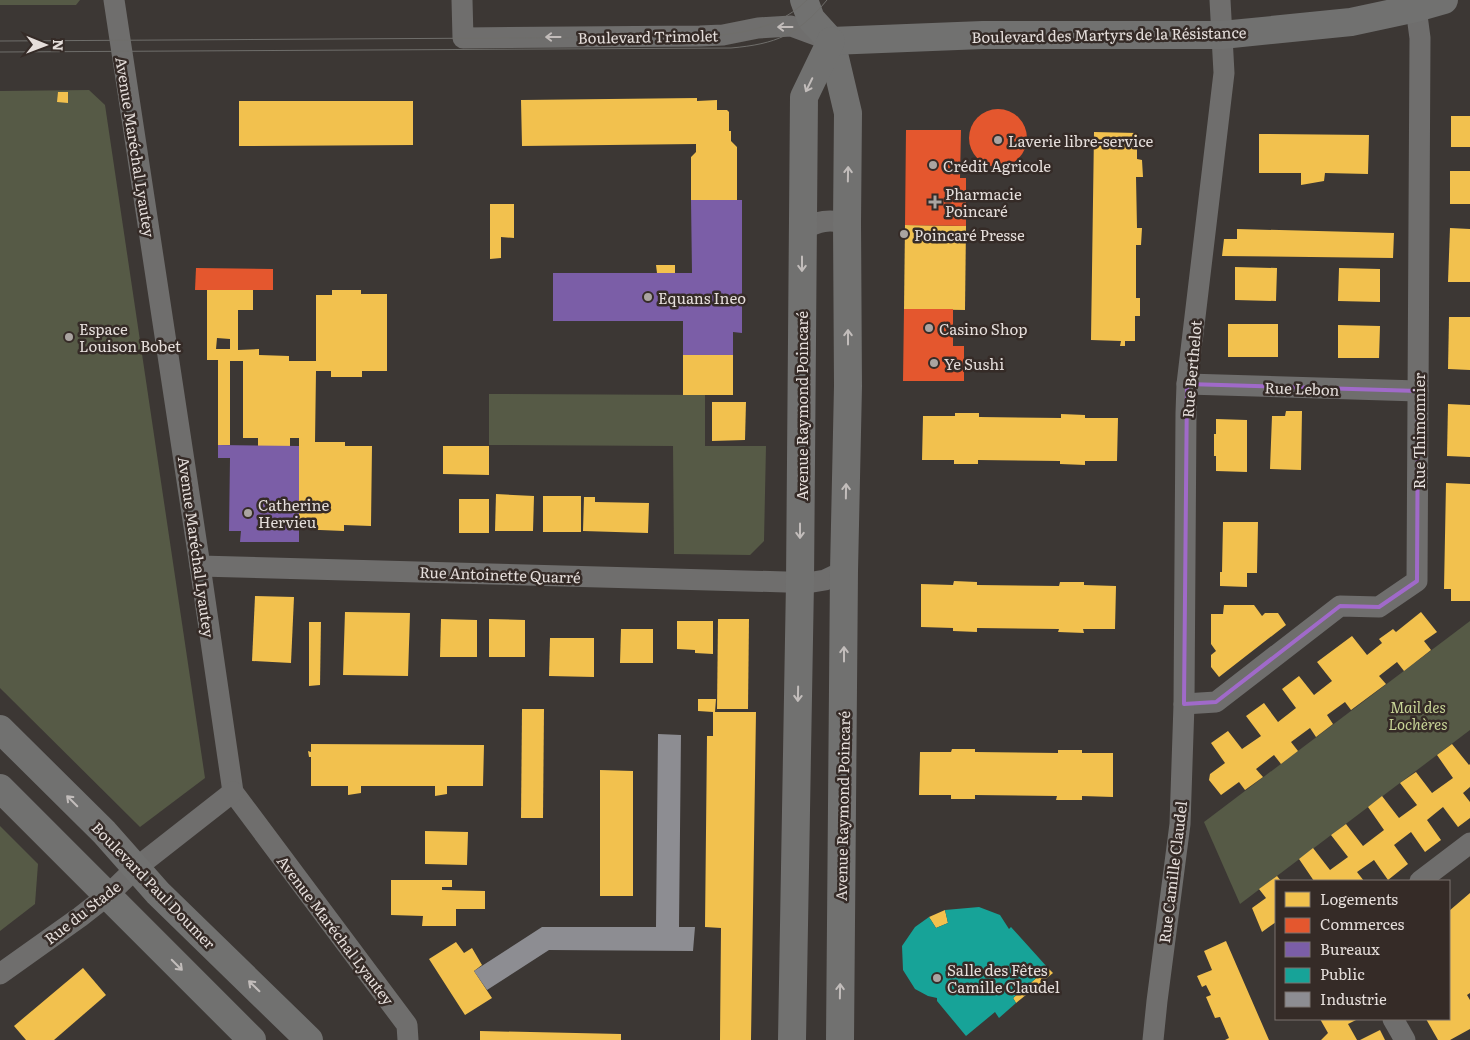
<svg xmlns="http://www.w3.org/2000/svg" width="1470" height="1040" font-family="Literata,serif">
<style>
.green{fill:#565a46}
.homes{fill:#f2c14e;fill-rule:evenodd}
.shops{fill:#e4572e}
.offices{fill:#7b5ea7}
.public{fill:#17a398}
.industry{fill:#8d8d92}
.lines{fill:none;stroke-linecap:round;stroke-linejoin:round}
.minor{stroke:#6f6e6d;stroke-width:21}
.secondary{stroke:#717170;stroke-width:28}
.tram{stroke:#6f6e6b;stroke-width:1}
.oneway{stroke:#c2bcba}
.oneway2{stroke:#c2bdbb}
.marked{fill:none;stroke:#a06ac9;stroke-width:4;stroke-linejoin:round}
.poi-dot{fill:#aaa4a1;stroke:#352b27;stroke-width:2}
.labels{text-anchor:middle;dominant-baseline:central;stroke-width:5;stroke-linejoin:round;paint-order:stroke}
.street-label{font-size:15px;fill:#e5dedb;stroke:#352b27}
.poi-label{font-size:15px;fill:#e5dedb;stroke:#352b27;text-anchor:start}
.park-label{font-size:15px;font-style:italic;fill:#c7d496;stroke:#352b27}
</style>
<rect width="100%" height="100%" fill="#3c3734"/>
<!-- green -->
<g class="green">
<polygon points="0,0 80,0 76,5 0,5"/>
<polygon points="89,90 105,105 205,778 140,827 0,688 0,91"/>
<polygon points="489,394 705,395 705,446 766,446 764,541 750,555 674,554 673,446 489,445"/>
<polygon points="1470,621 1470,730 1240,904 1204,822"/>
<polygon points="0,826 38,864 35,904 0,931"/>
</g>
<!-- homes -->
<g class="homes">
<polygon points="58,92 68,92 68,103 57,102"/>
<polygon points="697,98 697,101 717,100 717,110 727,110 729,112 729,131 731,131 731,141 737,147 737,200 691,200 691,157 696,152 696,144 522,146 521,100"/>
<polygon points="239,101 413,101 413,145 239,146"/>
<rect x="1451" y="116" width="19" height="31"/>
<polygon points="1094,132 1137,133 1137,159 1142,160 1143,177 1136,177 1137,228 1142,228 1141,245 1136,245 1136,298 1140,298 1140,316 1135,316 1135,341 1125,341 1125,346 1120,346 1121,341 1091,340"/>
<polygon points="1259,134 1369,135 1368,174 1325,173 1324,181 1301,185 1301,173 1259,173"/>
<rect x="1450" y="171" width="20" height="33"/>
<polygon points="490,204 514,204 514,238 501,237 501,258 490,259"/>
<polygon points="905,225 966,226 965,310 904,309"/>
<polygon points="1450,228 1470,229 1470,282 1448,282"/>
<polygon points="1237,229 1394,233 1393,258 1222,256 1224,239 1237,239"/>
<polygon points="656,265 675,265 675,273 657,273"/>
<polygon points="1235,267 1277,268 1276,301 1235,300"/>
<polygon points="1339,268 1380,269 1380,302 1338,301"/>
<path d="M207,290H253V310H238V350L259,349V355L289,356V361H316V295H332V290H361V294H387V371H362V377H331V371H316L315,442H345V446H372L371,526L344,525V531L320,530H314V525H299V438H290V446H258V438H243V361H230V445H218V360H207ZM217,338L230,339V349H216Z"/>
<polygon points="1449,317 1470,317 1470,370 1448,369"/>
<rect x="1228" y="324" width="50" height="33"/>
<polygon points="1338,325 1380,326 1379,358 1338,358"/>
<rect x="683" y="355" width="50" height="40"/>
<polygon points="712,402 746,402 745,440 712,441"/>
<polygon points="1448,404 1470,405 1470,457 1447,456"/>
<polygon points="1286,411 1302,411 1301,470 1270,469 1272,416 1285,416"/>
<polygon points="955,413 979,413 979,417 1061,418 1061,414 1085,415 1085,418 1118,418 1117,461 1085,461 1085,465 1060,464 1060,461 978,460 978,464 954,464 954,460 922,460 923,416 955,416"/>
<polygon points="1216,419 1247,420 1247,472 1216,471 1216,456 1214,456 1214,434 1216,434"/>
<polygon points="443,446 489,446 489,475 443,474"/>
<polygon points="1446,483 1470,484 1470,601 1451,601 1451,589 1444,589"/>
<polygon points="496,494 534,496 533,531 495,531"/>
<rect x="543" y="496" width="38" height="36"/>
<polygon points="584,497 595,497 595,502 649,503 648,533 583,531"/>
<rect x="459" y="499" width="30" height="34"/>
<polygon points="1223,522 1258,522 1257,573 1247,573 1247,587 1220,586 1220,572 1222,572"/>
<polygon points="954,581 977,582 977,585 1059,586 1060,582 1084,582 1084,585 1116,586 1115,629 1083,629 1084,633 1058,632 1059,629 977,628 977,632 953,631 953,628 921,627 921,584 953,585"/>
<polygon points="255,596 294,597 291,663 252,661"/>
<polygon points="1224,605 1254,605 1262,616 1265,613 1278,613 1286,625 1219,677 1211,667 1211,655 1216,651 1211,644 1211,614 1223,614"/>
<polygon points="345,612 410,613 408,676 343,675"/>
<polygon points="1421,612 1437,632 1424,641 1431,650 1404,671 1397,662 1379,676 1386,684 1351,710 1345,702 1327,715 1333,724 1316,737 1310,728 1291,742 1298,751 1281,764 1274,755 1256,769 1263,777 1245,790 1239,782 1221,795 1209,780 1210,774 1225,763 1211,743 1228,731 1242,749 1261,736 1246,716 1264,703 1278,722 1296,708 1282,689 1299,676 1314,695 1332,681 1317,662 1352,636 1367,655 1382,643 1379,639 1393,629 1396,632"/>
<polygon points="441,619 477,620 477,657 440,657"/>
<polygon points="489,619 525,620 525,657 489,657"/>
<polygon points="718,619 749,619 748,709 717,709"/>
<polygon points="677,621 713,621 713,654 695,653 695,650 677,649"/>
<polygon points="309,622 321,622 320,685 309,686"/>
<polygon points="621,629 653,629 653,663 620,663"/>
<polygon points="550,638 594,638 594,677 549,676"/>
<polygon points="698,699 716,699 715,712 756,712 751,1040 720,1040 721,928 705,927 707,736 713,736 713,712 698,711"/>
<polygon points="522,709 544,709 543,818 521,818"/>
<polygon points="311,744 484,745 483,786 447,786 447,794 435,796 435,786 361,786 361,793 348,795 348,786 311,786 311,757 309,757 308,751 311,752"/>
<polygon points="1452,744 1469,765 1470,764 1470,787 1463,793 1470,802 1470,818 1458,827 1443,807 1427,820 1441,840 1425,852 1411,832 1394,845 1408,864 1388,880 1374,860 1357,872 1364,881 1314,881 1299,859 1313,848 1330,870 1348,857 1331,835 1346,824 1363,846 1384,830 1368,807 1382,796 1399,818 1417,805 1400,783 1416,772 1432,793 1453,778 1437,755"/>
<polygon points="952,749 975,749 975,752 1058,753 1058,750 1082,750 1082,753 1113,753 1113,797 1082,796 1082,800 1056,800 1057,796 975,795 975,799 951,799 951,795 919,795 920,752 951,752"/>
<polygon points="600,770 633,771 633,896 600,896"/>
<polygon points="425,831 468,832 467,865 425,864"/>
<polygon points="1277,876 1281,881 1276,881 1276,922 1262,932 1252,908 1266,898 1259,889"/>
<polygon points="391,880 452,880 452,887 442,887 442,890 485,891 485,909 456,909 456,926 422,926 423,916 391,915"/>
<polygon points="1470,893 1470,993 1467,995 1470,1000 1470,1029 1450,1040 1438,1040 1426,1019 1449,1019 1449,911"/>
<polygon points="945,910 948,923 936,928 929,917"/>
<polygon points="1226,941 1239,971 1269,1040 1225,1040 1229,1038 1220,1017 1215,1018 1206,997 1211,995 1206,985 1202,987 1197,976 1212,970 1204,951"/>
<polygon points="456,942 464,953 472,948 482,965 474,971 492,998 465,1015 429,959"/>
<polygon points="83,968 106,995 54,1040 26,1040 14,1026"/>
<polygon points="1048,968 1053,973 1016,1003 1013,998"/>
<polygon points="1320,1019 1358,1019 1348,1024 1357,1040 1321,1040 1328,1033"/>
<polygon points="1380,1030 1385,1040 1360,1040"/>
<polygon points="480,1031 621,1034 621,1040 480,1040"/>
</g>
<!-- shops -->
<g class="shops">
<circle cx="998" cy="138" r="29"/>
<polygon points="906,130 961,130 960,178 966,178 966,226 905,225"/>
<polygon points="196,268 273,269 273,290 195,290"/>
<polygon points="904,309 953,309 953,346 964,346 964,381 903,381"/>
</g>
<!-- offices -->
<g class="offices">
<polygon points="691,200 742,200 742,333 733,332 733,355 683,355 683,321 553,321 553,273 692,273"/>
<polygon points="218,445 299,446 299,542 240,542 241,531 229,531 230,458 218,458"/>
</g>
<!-- public -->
<polygon class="public" points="979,907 1000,915 1009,929 1011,927 1048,968 1013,998 1016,1003 999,1018 995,1012 966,1036 937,1001 937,998 928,996 915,989 903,970 902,946 915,927 929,917 936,928 948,923 945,910"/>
<!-- industry -->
<polygon class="industry" points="658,734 681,735 679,927 695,927 693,951 549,950 487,990 474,971 542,927 656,927"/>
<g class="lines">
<!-- minor -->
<g class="minor">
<polyline points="114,0 200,566 233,792 407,1025 408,1040"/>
<polyline points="462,0 463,38 700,36 723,35 758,28 791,26 829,40"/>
<path d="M802,229C820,221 827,219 847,223"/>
<polyline points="1187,384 1418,391"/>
<polyline points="200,566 786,582 813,582 825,580 844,571"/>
<polyline points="1184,704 1216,702 1340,606 1379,607 1417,581 1420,38 1416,8"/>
<polyline points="1420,881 1470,843"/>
<polyline points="0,974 80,917 108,895 136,868 233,792"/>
<polyline points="1393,1019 1405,1040"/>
<polyline points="1153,1040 1157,1001 1180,824 1184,704 1186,413 1187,384 1224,73 1220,0"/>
</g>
<!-- secondary -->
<g class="secondary">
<polyline points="804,0 811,19 831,41 848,113 847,223 848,386 844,571 840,1040"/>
<polyline points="831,41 983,35 1222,35 1351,22 1416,8 1444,0"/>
<polyline points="0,729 104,832 158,893 309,1040"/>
<polyline points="0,788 252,1040"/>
<polyline points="792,1040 800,582 804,97 831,41"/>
</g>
<!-- tram -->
<g class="tram">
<path d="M0,41L670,37C717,36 770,37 807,0"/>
<path d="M0,52L731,48C776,44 798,35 827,0"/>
</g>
</g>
<!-- one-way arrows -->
<defs><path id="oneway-shaft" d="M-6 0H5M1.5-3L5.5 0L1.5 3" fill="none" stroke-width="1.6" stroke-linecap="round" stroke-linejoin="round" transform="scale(1.25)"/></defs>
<g class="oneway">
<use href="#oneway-shaft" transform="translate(785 27) rotate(180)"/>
<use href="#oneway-shaft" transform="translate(553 37) rotate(180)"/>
</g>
<g class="oneway2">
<use href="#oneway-shaft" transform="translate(809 85) rotate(116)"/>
<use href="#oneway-shaft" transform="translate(848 174) rotate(-89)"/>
<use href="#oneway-shaft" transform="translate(802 264) rotate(90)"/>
<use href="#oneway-shaft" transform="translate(848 337) rotate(-90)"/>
<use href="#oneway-shaft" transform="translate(846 491) rotate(-89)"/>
<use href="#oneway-shaft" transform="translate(800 531) rotate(90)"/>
<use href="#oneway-shaft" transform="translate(844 654) rotate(-90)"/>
<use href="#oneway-shaft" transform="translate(798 694) rotate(91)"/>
<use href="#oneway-shaft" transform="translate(72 801) rotate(-135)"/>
<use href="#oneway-shaft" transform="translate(177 965) rotate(45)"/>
<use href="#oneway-shaft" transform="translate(254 986) rotate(-136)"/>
<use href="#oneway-shaft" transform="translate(840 991) rotate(-89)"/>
</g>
<!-- marked area -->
<path class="marked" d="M1187,384L1418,391L1417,581L1379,607L1340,606L1216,702L1184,704Z"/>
<!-- markers -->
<g class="poi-dot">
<circle cx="998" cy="140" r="5"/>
<circle cx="933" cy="165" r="5"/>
<path d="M932.5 194.5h5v5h5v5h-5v5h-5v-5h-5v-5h5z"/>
<circle cx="904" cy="234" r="5"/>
<circle cx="648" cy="297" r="5"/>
<circle cx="929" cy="328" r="5"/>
<circle cx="69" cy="337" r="5"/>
<circle cx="934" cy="363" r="5"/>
<circle cx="248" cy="513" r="5"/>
<circle cx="937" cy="978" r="5"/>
</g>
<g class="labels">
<!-- street labels -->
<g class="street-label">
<text transform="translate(1109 34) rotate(-1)">Boulevard des Martyrs de la Résistance</text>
<text transform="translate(648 36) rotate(-1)">Boulevard Trimolet</text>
<text transform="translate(136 147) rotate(81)">Avenue Maréchal Lyautey</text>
<text transform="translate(1191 369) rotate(-85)">Rue Berthelot</text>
<text transform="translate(1302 388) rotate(2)">Rue Lebon</text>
<text transform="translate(801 406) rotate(-90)">Avenue Raymond Poincaré</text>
<text transform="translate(1418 431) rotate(-90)">Rue Thimonnier</text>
<text transform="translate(197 547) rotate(82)">Avenue Maréchal Lyautey</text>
<text transform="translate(500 574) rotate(2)">Rue Antoinette Quarré</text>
<text transform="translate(842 806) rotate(-89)">Avenue Raymond Poincaré</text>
<text transform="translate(1172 872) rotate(-83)">Rue Camille Claudel</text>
<text transform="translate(154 885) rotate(46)">Boulevard Paul Doumer</text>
<text transform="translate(82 912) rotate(-38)">Rue du Stade</text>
<text transform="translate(336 930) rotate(53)">Avenue Maréchal Lyautey</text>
</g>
<!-- poi labels -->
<g class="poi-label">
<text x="1008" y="140">Laverie libre-service</text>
<text x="943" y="165">Crédit Agricole</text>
<text x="945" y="193">Pharmacie<tspan x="945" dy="17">Poincaré</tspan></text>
<text x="914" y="234">Poincaré Presse</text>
<text x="658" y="297">Equans Ineo</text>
<text x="79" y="328">Espace<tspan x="79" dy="17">Louison Bobet</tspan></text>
<text x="939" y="328">Casino Shop</text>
<text x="944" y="363">Ye Sushi</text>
<text x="258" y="504">Catherine<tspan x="258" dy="17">Hervieu</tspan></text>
<text x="947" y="969">Salle des Fêtes<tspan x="947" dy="17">Camille Claudel</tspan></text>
</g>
<!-- park labels -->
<g class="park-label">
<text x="1418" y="706">Mail des<tspan x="1418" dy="17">Lochères</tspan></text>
</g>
</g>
<!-- legend -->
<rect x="1275" y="880" width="175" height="140" fill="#352b27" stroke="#7b736f"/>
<rect x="1285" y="892" width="25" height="15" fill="#f2c14e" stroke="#7b736f"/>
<text x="1320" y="905" font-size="15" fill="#e5dedb">Logements</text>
<rect x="1285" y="918" width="25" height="15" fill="#e4572e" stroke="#7b736f"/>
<text x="1320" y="930" font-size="15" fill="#e5dedb">Commerces</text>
<rect x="1285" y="942" width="25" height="15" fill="#7b5ea7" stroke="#7b736f"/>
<text x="1320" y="955" font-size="15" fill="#e5dedb">Bureaux</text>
<rect x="1285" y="968" width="25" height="15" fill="#17a398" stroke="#7b736f"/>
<text x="1320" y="980" font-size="15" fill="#e5dedb">Public</text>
<rect x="1285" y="992" width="25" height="15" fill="#8d8d92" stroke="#7b736f"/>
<text x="1320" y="1005" font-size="15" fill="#e5dedb">Industrie</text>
<!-- north arrow -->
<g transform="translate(45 45) rotate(91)" stroke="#352b27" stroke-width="4" paint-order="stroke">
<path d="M0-4L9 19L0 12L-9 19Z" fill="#e5dedb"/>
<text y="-8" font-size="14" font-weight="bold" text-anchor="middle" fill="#e5dedb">N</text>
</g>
</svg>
